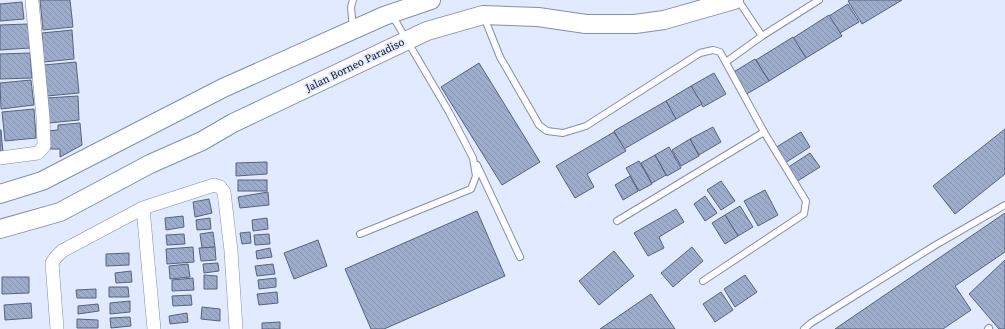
<svg xmlns="http://www.w3.org/2000/svg" width="1005" height="329" font-family="'Source Serif 4',serif">
<style>
.building{fill:url(#building-back-hatch);stroke:#56637f}
.lines{fill:none;stroke-linecap:round;stroke-linejoin:round}
.lane-casing{stroke:#828fad;stroke-width:8}
.street-casing{stroke:#828fad;stroke-width:14}
.secondary-casing{stroke:#828fad;stroke-width:20}
.lane{stroke:#fff;stroke-width:6}
.street{stroke:#fff;stroke-width:13}
.secondary{stroke:#fff;stroke-width:18}
.labels{text-anchor:middle;dominant-baseline:central;stroke-width:3.5;stroke-linejoin:round;paint-order:stroke}
.street-label{font-size:11px;fill:#0f141f;stroke:#e1eafe}
</style>
<defs>
<pattern id="building-back-hatch" width="6" height="6" patternUnits="userSpaceOnUse"><rect width="6" height="6" fill="#9eaccb"/><path d="M-1 5l2 2M0 0l6 6M5-1l2 2" fill="none" stroke="#8793ae"/></pattern>
</defs>
<rect width="100%" height="100%" fill="#e1eafe"/>
<!-- building -->
<g class="building">
<polygon points="40,0 70,0 73,27 43,30"/>
<polygon points="850,0 902,0 862,24 848,1"/>
<polygon points="22,2 24,19 0,21 0,4"/>
<polygon points="848,4 859,22 840,33 829,16"/>
<polygon points="829,15 842,36 806,58 793,38"/>
<polygon points="28,24 30,48 0,50 0,25"/>
<polygon points="72,30 74,59 44,62 42,33"/>
<polygon points="793,37 806,58 769,81 756,60"/>
<polygon points="30,53 32,78 0,79 0,54"/>
<polygon points="755,59 769,81 745,95 732,73"/>
<polygon points="76,62 79,93 47,96 44,65"/>
<polygon points="479,63 540,162 502,185 441,87"/>
<polygon points="714,73 726,94 703,107 691,86"/>
<polygon points="31,80 34,105 1,109 0,83"/>
<polygon points="691,86 702,104 676,119 666,101"/>
<polygon points="78,96 79,120 49,123 47,98"/>
<polygon points="666,101 676,119 624,149 614,131"/>
<polygon points="34,109 36,138 5,141 2,112"/>
<polygon points="80,123 82,145 60,157 60,149 49,149 47,131 58,130 58,125"/>
<polygon points="713,127 721,142 699,155 690,139"/>
<polygon points="1005,129 1005,174 955,214 933,186"/>
<polygon points="0,130 1,130 3,153 0,153"/>
<polygon points="614,132 626,151 587,174 594,187 575,198 556,166"/>
<polygon points="801,132 810,147 785,163 775,148"/>
<polygon points="690,139 699,156 681,166 672,150"/>
<polygon points="669,147 681,168 667,176 655,155"/>
<polygon points="810,153 820,167 796,182 787,168"/>
<polygon points="655,155 666,175 652,183 641,163"/>
<polygon points="639,161 652,184 639,191 626,168"/>
<polygon points="267,162 267,174 236,176 236,163"/>
<polygon points="630,176 638,191 623,200 615,185"/>
<rect x="238" y="180" width="29" height="11"/>
<polygon points="721,181 735,201 721,210 707,190"/>
<polygon points="765,190 778,215 758,226 744,201"/>
<polygon points="268,192 269,205 240,208 238,197"/>
<polygon points="705,196 717,213 705,221 694,204"/>
<polygon points="209,199 212,213 195,217 193,202"/>
<polygon points="740,206 753,227 738,236 725,215"/>
<polygon points="676,209 684,222 659,237 664,248 648,256 634,233"/>
<polygon points="477,211 505,276 384,329 371,329 345,269"/>
<polygon points="1005,213 1005,252 955,286 971,310 943,329 835,329"/>
<polygon points="725,215 738,236 725,244 712,223"/>
<polygon points="183,216 184,227 166,230 165,218"/>
<polygon points="210,218 211,229 197,230 196,220"/>
<polygon points="267,218 268,229 253,231 252,220"/>
<polygon points="213,232 215,247 202,248 200,234"/>
<polygon points="250,232 251,243 242,244 240,233"/>
<polygon points="184,234 185,244 167,245 166,235"/>
<polygon points="269,234 270,244 255,245 254,235"/>
<polygon points="318,240 327,266 294,279 284,253"/>
<polygon points="193,247 194,262 167,264 166,249"/>
<polygon points="215,247 216,260 201,261 199,248"/>
<polygon points="692,247 703,261 673,287 661,273"/>
<polygon points="270,248 272,257 257,259 256,251"/>
<polygon points="614,251 634,276 599,305 579,281"/>
<polygon points="129,253 129,265 106,266 106,254"/>
<polygon points="1005,260 1005,329 999,329 969,294"/>
<polygon points="218,263 219,271 204,273 203,264"/>
<polygon points="188,264 190,277 170,279 169,266"/>
<polygon points="273,264 275,274 257,276 255,266"/>
<polygon points="131,271 132,282 116,283 115,273"/>
<polygon points="204,275 217,276 217,289 204,289"/>
<polygon points="745,275 757,292 735,307 724,289"/>
<polygon points="2,277 29,277 29,293 2,294"/>
<polygon points="193,278 194,290 172,291 172,280"/>
<polygon points="276,278 276,287 259,289 258,280"/>
<polygon points="109,287 128,287 129,297 109,297"/>
<polygon points="96,289 96,298 77,298 76,290"/>
<polygon points="277,292 278,303 259,305 257,294"/>
<polygon points="721,292 733,310 715,322 703,304"/>
<polygon points="651,294 675,329 600,329"/>
<polygon points="191,295 192,305 173,306 172,296"/>
<polygon points="130,301 130,312 110,314 110,303"/>
<polygon points="31,303 32,318 5,320 4,305"/>
<polygon points="98,304 99,311 78,314 78,306"/>
<polygon points="202,307 220,309 220,321 201,319"/>
<polygon points="187,313 188,322 170,324 169,316"/>
<polygon points="130,317 131,326 111,328 110,318"/>
<polygon points="77,319 98,320 98,328 77,328"/>
<polygon points="280,322 280,329 262,329 262,323"/>
</g>
<g class="lines">
<defs>
<g id="lane">
<polyline points="353,0 351,7 353,28"/>
<polyline points="738,0 762,36"/>
<polyline points="484,17 500,57 534,116 539,125 547,131 563,133 586,126 700,53 713,50 720,52 764,132"/>
<polyline points="726,62 762,36 819,0"/>
<polyline points="477,165 520,257"/>
<polyline points="617,221 764,132 806,201 804,214 703,281"/>
<polyline points="360,234 471,189 476,176 473,158 449,112 392,15"/>
<polyline points="804,329 811,323 934,246 1005,205"/>
<polyline points="988,329 989,328"/>
</g>
<g id="street">
<polyline points="0,158 38,153 44,146 43,117 32,1"/>
<polyline points="143,208 154,329"/>
<polyline points="57,329 52,263 56,257 62,251 143,208 214,185 220,187 224,192 231,251 236,329"/>
</g>
<g id="secondary">
<polyline points="0,194 42,181 223,88 384,16 431,0"/>
<polyline points="0,229 60,212 150,164 202,141 233,123 427,31 483,15 538,17 586,24 635,24 664,20 734,0"/>
</g>
</defs>
<!-- lane casing -->
<use href="#lane" class="lane-casing"/>
<!-- street casing -->
<use href="#street" class="street-casing"/>
<!-- secondary casing -->
<use href="#secondary" class="secondary-casing"/>
<!-- lane -->
<use href="#lane" class="lane"/>
<!-- street -->
<use href="#street" class="street"/>
<!-- secondary -->
<use href="#secondary" class="secondary"/>
</g>
<g class="labels">
<!-- street labels -->
<g class="street-label">
<text transform="translate(355 65) rotate(-26)">Jalan Borneo Paradiso</text>
</g>
</g>
</svg>
